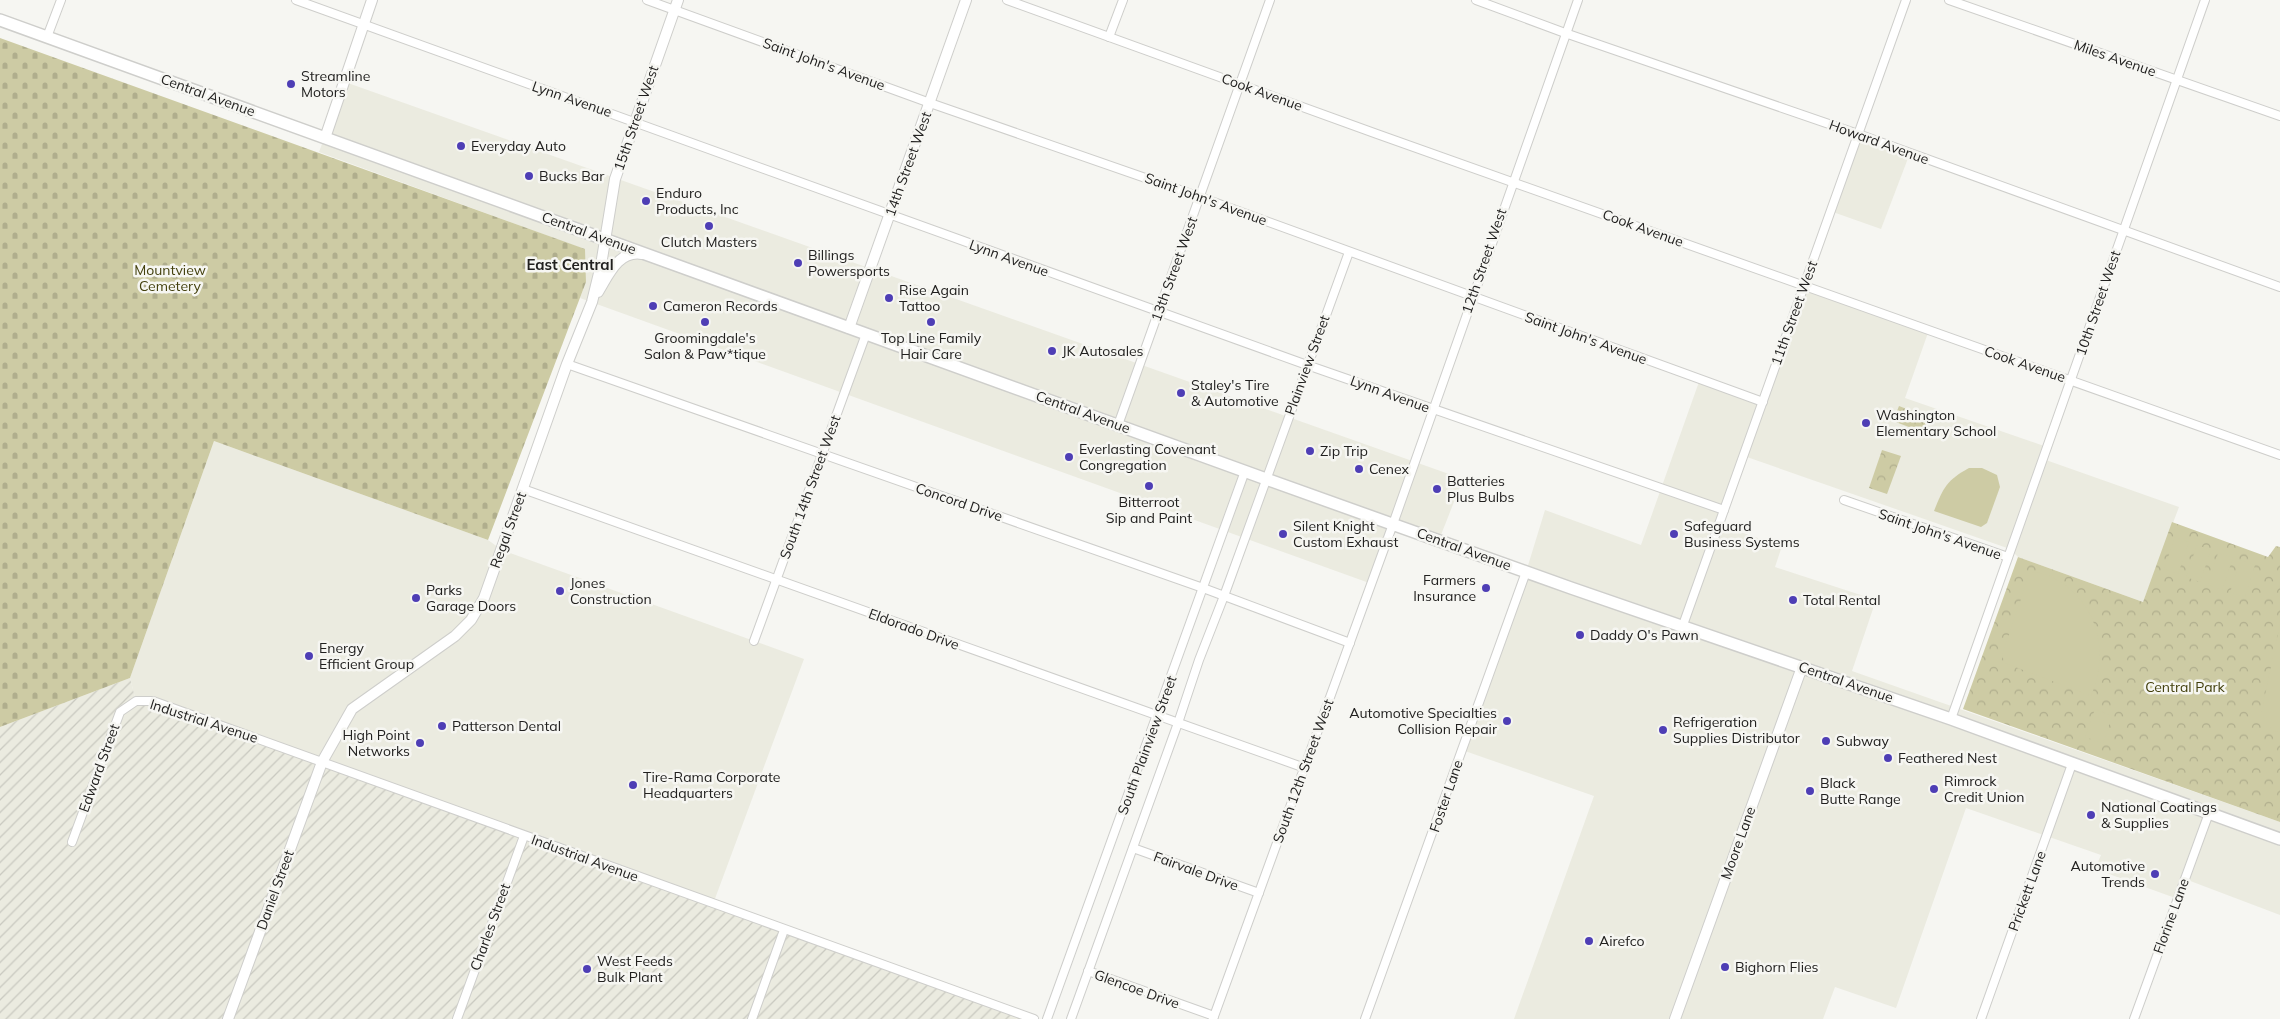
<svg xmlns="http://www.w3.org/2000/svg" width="2280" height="1019" font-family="Mulish,sans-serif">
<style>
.built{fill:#ebebe0}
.industrial{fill:url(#industrial-furrows)}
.cemetery{fill:url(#cemetery-stones)}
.park{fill:url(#park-crowns)}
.pitch{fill:#cdcba4}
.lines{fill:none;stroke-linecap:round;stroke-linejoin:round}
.minor-casing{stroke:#cececb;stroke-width:10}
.tertiary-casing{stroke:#cececb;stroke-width:12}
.secondary-casing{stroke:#cececb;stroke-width:14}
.minor{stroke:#fff;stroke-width:8}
.tertiary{stroke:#fff;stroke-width:10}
.secondary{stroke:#fff;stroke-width:11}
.poi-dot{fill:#4e3eb5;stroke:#f6f6f2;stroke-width:2}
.labels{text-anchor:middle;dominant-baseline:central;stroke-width:5;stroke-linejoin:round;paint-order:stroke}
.street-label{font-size:14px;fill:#21201f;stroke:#f6f6f2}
.poi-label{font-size:14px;fill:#21201f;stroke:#f6f6f2;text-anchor:start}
.park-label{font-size:14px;fill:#43400d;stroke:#f6f6f2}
.neighbourhood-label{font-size:15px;font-weight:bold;fill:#21201f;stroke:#f6f6f2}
</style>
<defs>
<pattern id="industrial-furrows" width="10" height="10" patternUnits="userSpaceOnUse" patternTransform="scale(1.25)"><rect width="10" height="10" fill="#ebebe0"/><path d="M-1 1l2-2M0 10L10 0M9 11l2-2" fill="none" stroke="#c9c9c0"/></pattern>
<pattern id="cemetery-stones" width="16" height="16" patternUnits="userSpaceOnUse" patternTransform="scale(1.25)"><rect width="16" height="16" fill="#cdcba4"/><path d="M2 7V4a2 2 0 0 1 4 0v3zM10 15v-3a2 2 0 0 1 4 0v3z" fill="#b0ae8d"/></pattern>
<pattern id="park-crowns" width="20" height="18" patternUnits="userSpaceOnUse" patternTransform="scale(1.25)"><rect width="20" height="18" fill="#cdcba4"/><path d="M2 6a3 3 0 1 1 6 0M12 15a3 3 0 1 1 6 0" fill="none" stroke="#b0ae8d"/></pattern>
</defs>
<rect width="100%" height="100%" fill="#f6f6f2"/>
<!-- built -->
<g class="built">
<polygon points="345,82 1463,479 1439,540 1393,524 1372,584 580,298 586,282 584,249 319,152"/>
<polygon points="1858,134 1910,153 1881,229 1830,211"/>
<polygon points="1804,286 1929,330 1905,398 2047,447 2043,459 2179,507 2143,602 2018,557 2010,549 1744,456 1719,525 1782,546 1775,567 1876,600 1852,671 2280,822 2280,915 2185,879 2178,899 2095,869 2101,855 1966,808 1896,1008 1835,987 1823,1019 1514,1019 1594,796 1462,750 1526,572 1545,510 1641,545 1700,379 1763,402"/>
<polygon points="214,441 488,540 502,550 804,659 713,904 136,701 130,678"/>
</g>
<!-- industrial -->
<polygon class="industrial" points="130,678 136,701 153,701 1034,1019 0,1019 0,727"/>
<!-- cemetery -->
<polygon class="cemetery" points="0,38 585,249 586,282 488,540 214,441 130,678 0,727"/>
<!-- park -->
<g class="park">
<polygon points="1899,406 1930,418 1925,433 1893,421"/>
<polygon points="1882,450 1901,456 1887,494 1869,488"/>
<polygon points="2172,522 2268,557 2276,546 2280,547 2280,822 1963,709 2018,557 2143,602"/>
</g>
<!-- pitch -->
<g class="pitch">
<path d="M1969,468H1982L1997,475L2000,487L1987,523L1981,527L1934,511C1943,488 1947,480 1969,468Z"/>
<polygon points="2175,537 2189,542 2178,574 2164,569"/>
<polygon points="2197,545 2211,550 2200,582 2186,577"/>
<polygon points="2218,553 2233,558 2222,590 2208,585"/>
<polygon points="2241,560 2255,565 2245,597 2230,592"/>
<path d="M2030,572C2043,572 2052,577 2062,583C2100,609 2108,655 2091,696L2005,663L2002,656Z"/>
<polygon points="2280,624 2280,732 2273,731 2261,714"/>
<polygon points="2095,709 2112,716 2103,743 2085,737"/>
</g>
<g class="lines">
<defs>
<g id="minor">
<polyline points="296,0 1307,365 1724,510"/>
<polyline points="647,0 930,103 1200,197 1763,402"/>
<polyline points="1007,0 1377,134 2280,455"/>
<polyline points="1476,0 1565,33 1858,134 2280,287"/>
<polyline points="1949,0 2280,116"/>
<polyline points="47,37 61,0"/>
<polyline points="1109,37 1123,0"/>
<polyline points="567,364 1203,588 1350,643"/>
<polyline points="1118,425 1270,0"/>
<polyline points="523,489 1305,768"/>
<polyline points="1844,500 2008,557"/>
<polyline points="1683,625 1906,0"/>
<polyline points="754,641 866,334"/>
<polyline points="1951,719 2205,0"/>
<polyline points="72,842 120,712 136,701 153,701 1034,1019"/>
<polyline points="1133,848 1259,893"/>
<polyline points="1088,971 1214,1016"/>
<polyline points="457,1019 524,836"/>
<polyline points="752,1019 784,930"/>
<polyline points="1047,1019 1245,471"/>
<polyline points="1071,1019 1178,723 1199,660 1224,596 1349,252"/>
<polyline points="1213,1019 1393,524 1578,0"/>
<polyline points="1365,1019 1526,572"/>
<polyline points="1981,1019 2072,764"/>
<polyline points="2134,1019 2209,813"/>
</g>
<g id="tertiary">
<polyline points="325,138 372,0"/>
<path d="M598,292C608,276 618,250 642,254"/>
<polyline points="849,328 966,0"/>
<polyline points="228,1019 322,762 352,709 455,636 471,620 484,598 567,364 592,302 601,265 615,179 678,0"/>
<polyline points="1675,1019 1802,667"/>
</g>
<polyline id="secondary" points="0,20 1266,479 1571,588 1951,719 2280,839"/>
</defs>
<!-- minor casing -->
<use href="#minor" class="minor-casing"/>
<!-- tertiary casing -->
<use href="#tertiary" class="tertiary-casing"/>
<!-- secondary casing -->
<use href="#secondary" class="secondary-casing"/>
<!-- minor -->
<use href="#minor" class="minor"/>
<!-- tertiary -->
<use href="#tertiary" class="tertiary"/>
<!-- secondary -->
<use href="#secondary" class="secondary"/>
</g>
<!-- markers -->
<g class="poi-dot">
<circle cx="291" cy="84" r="5"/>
<circle cx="461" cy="146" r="5"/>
<circle cx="529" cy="176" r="5"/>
<circle cx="646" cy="201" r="5"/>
<circle cx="709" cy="226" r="5"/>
<circle cx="798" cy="263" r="5"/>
<circle cx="889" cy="298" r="5"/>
<circle cx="653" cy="306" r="5"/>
<circle cx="705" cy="322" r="5"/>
<circle cx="931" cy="322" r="5"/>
<circle cx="1052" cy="351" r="5"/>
<circle cx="1181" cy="393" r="5"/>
<circle cx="1866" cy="423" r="5"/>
<circle cx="1310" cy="451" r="5"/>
<circle cx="1069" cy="457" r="5"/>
<circle cx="1359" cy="469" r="5"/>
<circle cx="1149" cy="486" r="5"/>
<circle cx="1437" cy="489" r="5"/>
<circle cx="1283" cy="534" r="5"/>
<circle cx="1674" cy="534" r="5"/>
<circle cx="1486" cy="588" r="5"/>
<circle cx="560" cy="591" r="5"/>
<circle cx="416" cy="598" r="5"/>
<circle cx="1793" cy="600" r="5"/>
<circle cx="1580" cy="635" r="5"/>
<circle cx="309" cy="656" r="5"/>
<circle cx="1507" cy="721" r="5"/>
<circle cx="442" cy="726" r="5"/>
<circle cx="1663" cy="730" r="5"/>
<circle cx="1826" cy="741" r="5"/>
<circle cx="420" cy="743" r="5"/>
<circle cx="1888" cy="758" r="5"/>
<circle cx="633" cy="785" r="5"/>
<circle cx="1934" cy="789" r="5"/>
<circle cx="1810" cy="791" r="5"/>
<circle cx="2091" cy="815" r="5"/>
<circle cx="2155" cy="874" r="5"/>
<circle cx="1589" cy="941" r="5"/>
<circle cx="1725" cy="967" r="5"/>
<circle cx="587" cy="969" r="5"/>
</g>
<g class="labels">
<!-- street labels -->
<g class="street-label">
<text transform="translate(2115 58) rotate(19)">Miles Avenue</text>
<text transform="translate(824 64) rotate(20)">Saint John's Avenue</text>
<text transform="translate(1262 92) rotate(20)">Cook Avenue</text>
<text transform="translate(208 95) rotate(20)">Central Avenue</text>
<text transform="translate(572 99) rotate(19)">Lynn Avenue</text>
<text transform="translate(636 118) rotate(-71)">15th Street West</text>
<text transform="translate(1879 142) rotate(20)">Howard Avenue</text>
<text transform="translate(908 164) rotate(-70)">14th Street West</text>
<text transform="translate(1206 199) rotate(20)">Saint John's Avenue</text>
<text transform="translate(1643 228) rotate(20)">Cook Avenue</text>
<text transform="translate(589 233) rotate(20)">Central Avenue</text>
<text transform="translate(1009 258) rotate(20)">Lynn Avenue</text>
<text transform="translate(1484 261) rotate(-71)">12th Street West</text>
<text transform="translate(1174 269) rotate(-70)">13th Street West</text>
<text transform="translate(2098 303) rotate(-71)">10th Street West</text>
<text transform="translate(1794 313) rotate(-70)">11th Street West</text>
<text transform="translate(1586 338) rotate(20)">Saint John's Avenue</text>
<text transform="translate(2025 364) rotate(19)">Cook Avenue</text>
<text transform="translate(1307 365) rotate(-70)">Plainview Street</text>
<text transform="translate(1390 394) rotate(20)">Lynn Avenue</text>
<text transform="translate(1083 412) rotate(20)">Central Avenue</text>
<text transform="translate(810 487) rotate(-70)">South 14th Street West</text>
<text transform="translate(959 502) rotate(19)">Concord Drive</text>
<text transform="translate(508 530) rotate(-70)">Regal Street</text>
<text transform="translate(1940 534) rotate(19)">Saint John's Avenue</text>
<text transform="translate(1464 549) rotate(20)">Central Avenue</text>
<text transform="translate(914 629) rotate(20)">Eldorado Drive</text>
<text transform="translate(1846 682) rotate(19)">Central Avenue</text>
<text transform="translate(204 721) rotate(18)">Industrial Avenue</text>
<text transform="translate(1147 745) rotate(-70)">South Plainview Street</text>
<text transform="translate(99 768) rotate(-70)">Edward Street</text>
<text transform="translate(1303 771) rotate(-70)">South 12th Street West</text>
<text transform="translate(1446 796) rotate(-71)">Foster Lane</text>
<text transform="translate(1738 843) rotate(-70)">Moore Lane</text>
<text transform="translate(585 858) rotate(20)">Industrial Avenue</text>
<text transform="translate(1196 871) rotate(20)">Fairvale Drive</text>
<text transform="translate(275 890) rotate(-70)">Daniel Street</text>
<text transform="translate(2027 891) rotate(-70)">Prickett Lane</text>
<text transform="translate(2171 916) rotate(-70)">Florine Lane</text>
<text transform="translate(490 927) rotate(-70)">Charles Street</text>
<text transform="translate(1137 989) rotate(20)">Glencoe Drive</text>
</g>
<!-- poi labels -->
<g class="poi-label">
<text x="301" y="76">Streamline<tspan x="301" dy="16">Motors</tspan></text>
<text x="471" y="146">Everyday Auto</text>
<text x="539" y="176">Bucks Bar</text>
<text x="656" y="193">Enduro<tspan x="656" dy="16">Products, Inc</tspan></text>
<text x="709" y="242" text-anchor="middle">Clutch Masters</text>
<text x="808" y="255">Billings<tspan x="808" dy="16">Powersports</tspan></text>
<text x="899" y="290">Rise Again<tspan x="899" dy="16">Tattoo</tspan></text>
<text x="663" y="306">Cameron Records</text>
<text x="705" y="338" text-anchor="middle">Groomingdale's<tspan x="705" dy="16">Salon &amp; Paw*tique</tspan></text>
<text x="931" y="338" text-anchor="middle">Top Line Family<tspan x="931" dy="16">Hair Care</tspan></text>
<text x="1062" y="351">JK Autosales</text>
<text x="1191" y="385">Staley's Tire<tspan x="1191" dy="16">&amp; Automotive</tspan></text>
<text x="1876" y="415">Washington<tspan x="1876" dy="16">Elementary School</tspan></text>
<text x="1079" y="449">Everlasting Covenant<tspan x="1079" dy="16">Congregation</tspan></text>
<text x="1320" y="451">Zip Trip</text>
<text x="1369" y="469">Cenex</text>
<text x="1447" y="481">Batteries<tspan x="1447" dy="16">Plus Bulbs</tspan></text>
<text x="1149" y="502" text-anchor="middle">Bitterroot<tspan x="1149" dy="16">Sip and Paint</tspan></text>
<text x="1293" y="526">Silent Knight<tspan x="1293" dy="16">Custom Exhaust</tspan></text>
<text x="1684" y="526">Safeguard<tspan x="1684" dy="16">Business Systems</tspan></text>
<text x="1476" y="580" text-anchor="end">Farmers<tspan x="1476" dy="16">Insurance</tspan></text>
<text x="570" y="583">Jones<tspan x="570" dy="16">Construction</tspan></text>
<text x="426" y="590">Parks<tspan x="426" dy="16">Garage Doors</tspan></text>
<text x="1803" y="600">Total Rental</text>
<text x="1590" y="635">Daddy O's Pawn</text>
<text x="319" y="648">Energy<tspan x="319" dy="16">Efficient Group</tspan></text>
<text x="1497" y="713" text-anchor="end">Automotive Specialties<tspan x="1497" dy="16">Collision Repair</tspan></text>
<text x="1673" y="722">Refrigeration<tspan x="1673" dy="16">Supplies Distributor</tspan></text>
<text x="452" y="726">Patterson Dental</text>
<text x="410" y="735" text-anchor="end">High Point<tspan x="410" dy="16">Networks</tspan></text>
<text x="1836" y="741">Subway</text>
<text x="1898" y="758">Feathered Nest</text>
<text x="643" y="777">Tire-Rama Corporate<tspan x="643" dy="16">Headquarters</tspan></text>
<text x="1944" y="781">Rimrock<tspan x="1944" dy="16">Credit Union</tspan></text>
<text x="1820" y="783">Black<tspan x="1820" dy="16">Butte Range</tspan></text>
<text x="2101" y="807">National Coatings<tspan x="2101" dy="16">&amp; Supplies</tspan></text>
<text x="2145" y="866" text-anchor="end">Automotive<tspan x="2145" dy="16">Trends</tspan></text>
<text x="1599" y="941">Airefco</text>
<text x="597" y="961">West Feeds<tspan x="597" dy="16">Bulk Plant</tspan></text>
<text x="1735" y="967">Bighorn Flies</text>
</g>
<!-- park labels -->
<g class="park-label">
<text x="170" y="270">Mountview<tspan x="170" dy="16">Cemetery</tspan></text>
<text x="2185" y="687">Central Park</text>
</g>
<!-- neighbourhood labels -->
<g class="neighbourhood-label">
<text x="570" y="264">East Central</text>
</g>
</g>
</svg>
